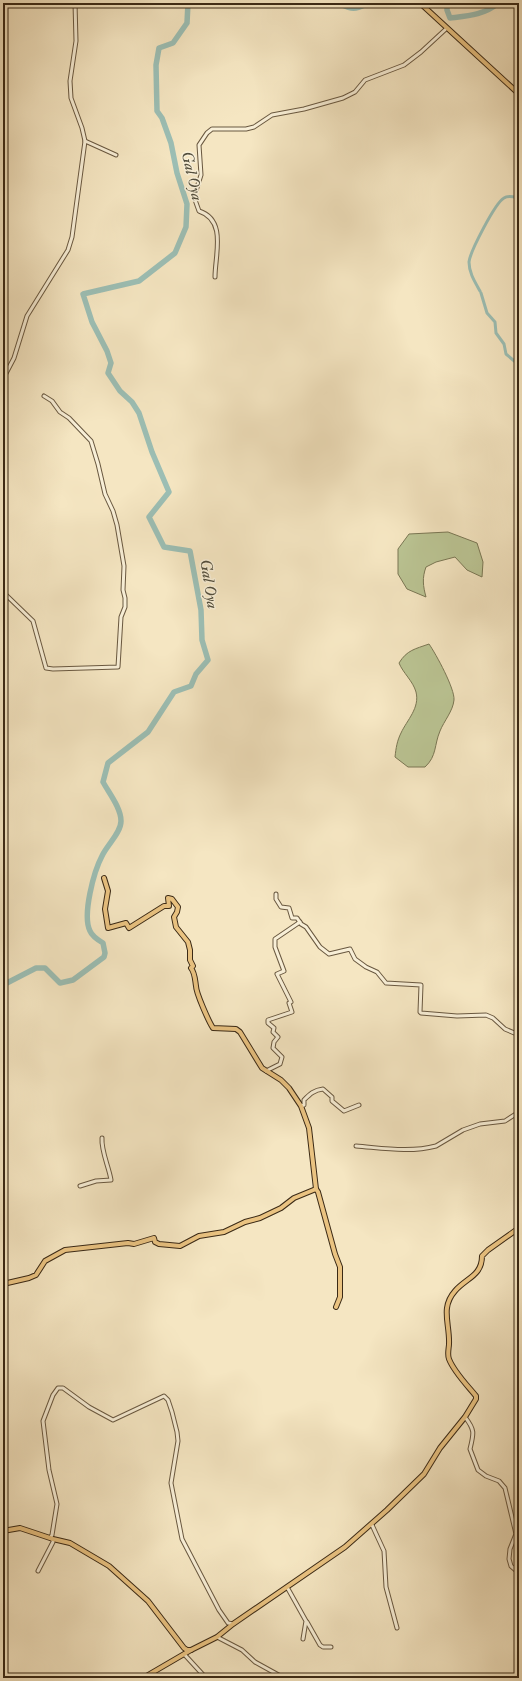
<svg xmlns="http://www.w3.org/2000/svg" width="522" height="1681" font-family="'IM FELL Double Pica',serif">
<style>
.green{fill:#bbc594;stroke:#7a7754}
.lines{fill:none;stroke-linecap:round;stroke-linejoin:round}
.canal{stroke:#9cbfb5;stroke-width:3}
.river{stroke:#9cbfb5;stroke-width:5.5}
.minor-casing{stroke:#695840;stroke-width:5}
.major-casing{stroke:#3a2915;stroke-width:6}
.minor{stroke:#f8efd7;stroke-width:3}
.major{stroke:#eac381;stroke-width:4}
.labels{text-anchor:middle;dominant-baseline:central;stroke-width:3;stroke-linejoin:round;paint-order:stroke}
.water-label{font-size:16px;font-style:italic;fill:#524e3d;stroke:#f8efd7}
</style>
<rect width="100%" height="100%" fill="#f5e6c2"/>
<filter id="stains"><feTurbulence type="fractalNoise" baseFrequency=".005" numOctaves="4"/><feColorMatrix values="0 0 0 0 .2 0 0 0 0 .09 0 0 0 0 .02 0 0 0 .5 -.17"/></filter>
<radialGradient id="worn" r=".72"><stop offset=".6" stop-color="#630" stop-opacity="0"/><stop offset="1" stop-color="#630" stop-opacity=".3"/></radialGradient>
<!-- green -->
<g class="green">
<path d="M448,532L477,543L483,562L482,577L467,570L455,557L436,562L426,567C422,578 423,586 426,597L407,589L398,574V549L409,534Z"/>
<path d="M429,644C436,654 455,689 454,700C453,711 444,721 440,731C434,745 437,756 425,767H408L395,757C396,748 397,741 401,733C407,720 420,708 416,692C413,681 403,673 399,663C407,650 415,649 429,644Z"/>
</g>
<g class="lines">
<!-- canal -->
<g class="canal">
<path d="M480,291C475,282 469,273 469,262C470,252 495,203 504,198C508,195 514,197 519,198"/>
<polyline points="481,293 487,313 495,322 496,333 504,344 506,354 519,365"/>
</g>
<!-- river -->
<g class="river">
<path d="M338,3C353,10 354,10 369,3"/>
<path d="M447,3V10L450,18C466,16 485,15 498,3"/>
<path d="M3,985L36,968H45L60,983L73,980L104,957L105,953L103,943C98,940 92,936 90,931C82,915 94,871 102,856C107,845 121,833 121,821C121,808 109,793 103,782L108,763L148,732L174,692L191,686L196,674L208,660L202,640L201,610L190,551L164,547L149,517L169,492L152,452L139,413L132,402L120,391L108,373L111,363L107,351L92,322L83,294L139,281L175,253L186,227L187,204L177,173L171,143L162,118L157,111L156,65L159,48L173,43L187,23L188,3"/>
</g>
<defs>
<g id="minor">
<polyline points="85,141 116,155"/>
<path d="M215,277C215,255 227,220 199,211L194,197L201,175L199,145L207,133L212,129H246L254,127L272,115L304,109L343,98L355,92L365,80L404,65L421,52L447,28"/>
<polyline points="3,379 14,358 27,316 68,250 72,237 85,141 82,128 71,98 70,81 76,41 75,3"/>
<polyline points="3,592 33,621 46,668 53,669 118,667 121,617 125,607 125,598 123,590 124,566 117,525 113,511 105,494 98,464 91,441 69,418 60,412 52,401 44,396"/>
<polyline points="276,894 276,899 281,907 289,908 292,918 297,918 301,924 306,927 320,947 329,954 350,949 355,959 366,967 377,972 386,983 421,985 420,1012 421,1013 457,1016 486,1015 493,1018 505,1029 519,1035"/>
<polyline points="266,1071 280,1064 282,1057 273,1048 274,1042 278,1037 273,1032 274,1028 268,1023 268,1020 292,1012 289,1003 291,1002 277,974 284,971 275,947 275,939 300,922"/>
<path d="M301,1106L304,1105V1100C310,1094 314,1090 323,1089L332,1097V1101L344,1111L359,1105"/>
<path d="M356,1146C382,1148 410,1153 436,1146L463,1130L480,1124L505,1121L519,1112"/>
<path d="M80,1186L96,1181L111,1180C109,1167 101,1151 102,1138"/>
<path d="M465,1417C475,1430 474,1433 470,1449L478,1470L486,1476L499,1481L505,1488L516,1534L510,1549L509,1559L511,1566L519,1573"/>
<polyline points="372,1525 384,1551 386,1587 397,1628"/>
<polyline points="50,1538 52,1535 57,1504 49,1470 43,1421 53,1395 58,1388 63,1388 89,1407 113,1420 164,1396 168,1400 172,1412 177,1432 178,1441 171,1483 182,1539 219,1610 228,1623 233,1624"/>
<polyline points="38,1571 53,1542 53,1539"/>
<polyline points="287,1587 306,1621 303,1639"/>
<polyline points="307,1622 320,1645 323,1647 331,1647"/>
<polyline points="217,1637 242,1650 255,1662 284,1678"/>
<polyline points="184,1654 206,1678"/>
</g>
<g id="major">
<polyline points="420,3 519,94"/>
<path d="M104,878L108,891L105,909L108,928L126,923L129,928L164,906H169L168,898L172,899L178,907L177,912L174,917L176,927L188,942L190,950V960L193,966L191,968C195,973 195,980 196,986C196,993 209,1022 213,1028L236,1029L240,1032L262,1068L281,1080L289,1088L301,1106L309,1128L316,1189L318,1192L335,1254L340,1267V1297L336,1307"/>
<polyline points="3,1284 29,1278 36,1275 45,1261 65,1250 128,1243 134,1244 154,1238 155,1242 159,1244 180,1246 199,1236 224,1232 245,1222 260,1218 281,1208 294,1198 316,1189"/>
<polyline points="3,1531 20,1528 53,1539 70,1543 109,1566 148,1601 184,1648 187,1650 191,1650"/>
<path d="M143,1678L191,1650L217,1637L233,1624L345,1547L387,1510L424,1474L440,1448L465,1417L476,1399V1396C467,1385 454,1372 449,1359C447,1354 449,1348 449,1344C450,1324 440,1308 455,1291C466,1278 482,1276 482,1256L488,1250L519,1228"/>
</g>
</defs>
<!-- minor casing -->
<use href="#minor" class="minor-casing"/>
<!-- major casing -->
<use href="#major" class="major-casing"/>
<!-- minor -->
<use href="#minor" class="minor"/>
<!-- major -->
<use href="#major" class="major"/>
</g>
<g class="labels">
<!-- water labels -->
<g class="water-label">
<text transform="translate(192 176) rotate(77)">Gal Oya</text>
<text transform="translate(209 584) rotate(81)">Gal Oya</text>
</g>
</g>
<!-- margin -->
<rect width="522" height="1681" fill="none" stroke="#f5e6c2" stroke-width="16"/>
<rect x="4" y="4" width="514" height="1673" fill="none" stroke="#3a2915" stroke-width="2"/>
<rect x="8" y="8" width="506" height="1665" fill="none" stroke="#3a2915"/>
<rect width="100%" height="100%" filter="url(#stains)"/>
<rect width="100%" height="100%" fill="url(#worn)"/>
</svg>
